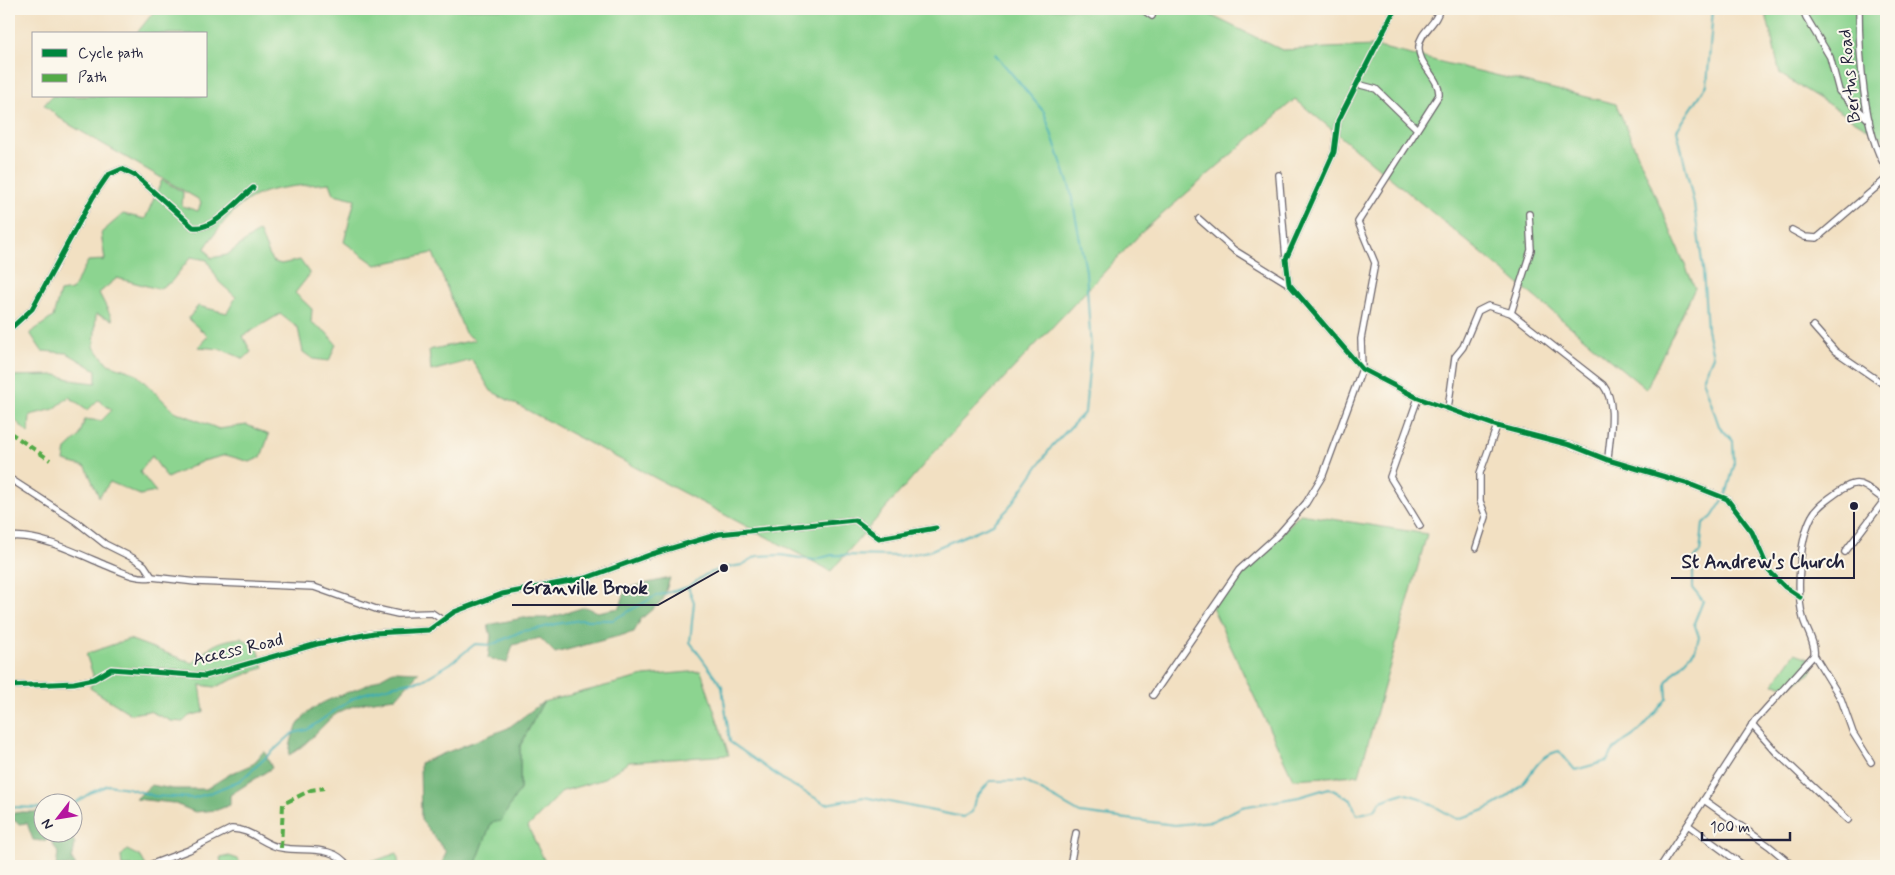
<svg xmlns="http://www.w3.org/2000/svg" width="1895" height="875" font-family="Mynerve,sans-serif">
<style>
.green{fill:#8cd490;stroke:#577b66}
.forest{fill:#71b67a;stroke:#4a6c5a}
.lines{fill:none;stroke-linecap:round;stroke-linejoin:round}
.stream{stroke:#3cadb4;stroke-width:2}
.minor-casing{stroke:#6b646a;stroke-width:8}
.minor{stroke:#fff;stroke-width:5.5}
.quiet{stroke:#53aa46;stroke-width:4;stroke-dasharray:8 4;stroke-linecap:butt}
.cycleway-casing{stroke:#fbf7ec;stroke-width:8}
.cycleway{stroke:#00873e;stroke-width:5}
.labels{text-anchor:middle;dominant-baseline:central;stroke-width:4;stroke-linejoin:round;paint-order:stroke}
.street-label{font-size:18px;fill:#22223b;stroke:#fbf7ec}
.leader{fill:none;stroke:#22223b;stroke-width:2}
.callout-dot{fill:#22223b;stroke:#fbf7ec;stroke-width:2}
.callout-label{font-size:19px;text-anchor:middle;font-weight:bold;fill:#22223b;stroke:#fbf7ec;stroke-width:4;stroke-linejoin:round;paint-order:stroke}
</style>
<rect width="100%" height="100%" fill="#fbf7ec"/>
<filter id="ink" filterUnits="userSpaceOnUse"><feTurbulence type="fractalNoise" baseFrequency=".02" numOctaves="2"/><feDisplacementMap in="SourceGraphic" scale="10" xChannelSelector="R" yChannelSelector="G"/><feConvolveMatrix kernelMatrix="1 2 1 2 8 2 1 2 1" color-interpolation-filters="sRGB"/></filter>
<filter id="wash" filterUnits="userSpaceOnUse"><feTurbulence type="fractalNoise" baseFrequency=".0096" numOctaves="4" result="noise"/><feDisplacementMap in="SourceGraphic" scale="20" xChannelSelector="R" yChannelSelector="G"/><feGaussianBlur stdDeviation="1.12" result="paint"/><feColorMatrix in="noise" values="0 0 0 0 0 0 0 0 0 0 0 0 0 0 0 0 0 1.4 0 .05"/><feComposite in="paint" operator="in"/></filter>
<g filter="url(#wash)">
<rect width="100%" height="100%" fill="#f2e0c2"/>
<!-- green -->
<g class="green">
<path d="M156,9H1198L1282,50L1374,46L1616,104L1695,288L1646,389L1295,99L1142,232L939,447L831,571L491,391L472,360L431,371L429,350L475,340L465,333L433,253L376,265L344,242L355,199L334,194L330,183C262,189 245,188 205,248L211,258L227,255L259,231L272,261L281,264L300,260L310,274L295,293L312,309L311,322L326,332L336,344L329,361L313,359L303,352L298,328L280,314L243,336L251,352L244,359L221,349L198,347L208,336L188,319L198,306L227,313L236,297L219,282L207,260L191,257L171,282L158,289L117,278L99,293L113,320L96,314L94,347L108,364L135,373L174,411L219,429L247,425L269,435L261,457L250,462L226,455L203,461L167,478L152,456L140,472L156,492L140,495L110,482L99,497L86,467L64,461L66,449L79,437L85,419L101,421L112,410L98,400L88,410L69,397L54,409L30,415L29,434L9,414V376L56,375L77,381L96,383V370L67,353L42,351L30,333L53,317L60,292L72,290L88,261L105,260L101,233L123,214L145,219L162,180L183,192L182,206L198,211L201,203L198,199L65,122L44,105L52,96H206V34H136Z"/>
<polygon points="1765,9 1886,9 1886,140 1780,74"/>
<polygon points="1300,514 1427,534 1359,775 1293,779 1212,607"/>
<path d="M241,638L257,646L264,667L215,687L200,685L204,712L189,716L183,722L171,721L149,711L131,714L90,688L93,675L86,654L129,639L193,663C210,646 216,641 241,638Z"/>
<polygon points="1795,653 1809,658 1813,669 1810,674 1789,686 1773,684"/>
<polygon points="701,671 729,755 629,762 601,780 563,791 528,827 546,864 543,866 475,866 491,823 520,790 520,746 543,702 644,676"/>
<polygon points="127,850 141,857 146,866 122,866 121,856"/>
<polygon points="397,853 399,866 359,866 362,861 377,860"/>
<polygon points="229,856 238,859 241,866 222,866 220,858"/>
</g>
<!-- forest -->
<g class="forest">
<polygon points="670,578 663,600 641,619 634,632 555,653 540,638 513,645 507,663 488,658 491,636 488,625 523,618 549,618 585,607 597,612 620,608 626,588"/>
<path d="M393,671L419,672L396,698C376,700 346,704 330,719C316,732 306,746 289,755C294,707 324,702 362,687C373,683 383,676 393,671Z"/>
<polygon points="543,702 520,746 520,789 501,821 491,823 475,866 441,866 446,852 421,820 420,763 508,728"/>
<polygon points="264,751 272,768 230,795 230,805 217,810 195,812 173,803 136,799 151,785 173,789 206,789 230,774 253,764"/>
<polygon points="22,812 42,812 42,832 70,833 75,844 72,860 76,866 56,866 58,853 50,839 41,841 33,840 27,823 19,824 11,818 14,813"/>
</g>
<g class="lines">
<!-- stream -->
<g class="stream">
<polyline points="1713,9 1707,85 1677,130 1694,204 1703,269 1707,330 1713,356 1703,379 1719,426 1733,441 1734,466 1726,496"/>
<path d="M688,587L694,602L690,642L722,686L730,742L785,781L826,804L864,797L963,817L972,812L975,799L990,781H1024L1080,813L1175,825L1212,821L1242,807L1299,797L1329,788L1351,800L1357,815L1375,810L1381,801L1403,793L1420,798L1457,819C1484,812 1502,804 1522,784C1535,770 1538,756 1559,751L1575,770L1607,761C1618,739 1627,744 1641,729C1651,719 1659,708 1667,698L1666,682L1695,650L1699,637L1694,623L1703,601L1693,588V561L1700,552L1703,524L1712,517L1723,500"/>
<polyline points="72,805 90,793 108,785 128,788 154,796 193,798 210,793 241,780 293,733 307,730 350,700 362,694 395,685 423,680 451,663 475,644 491,645 522,631 537,629 556,624 581,620 613,620 656,596 688,587 705,575 724,568 742,565 757,556 781,555 813,560 832,555 900,556 929,551 993,524 1009,508 1052,446 1085,412 1091,350 1086,271 1070,188 1044,112 995,54"/>
<polyline points="9,807 42,808"/>
</g>
</g>
</g>
<g filter="url(#ink)">
<g class="lines">
<defs>
<g id="minor">
<polyline points="1142,9 1152,16"/>
<polyline points="1395,9 1338,121 1334,152 1286,259 1289,284 1362,369 1418,398 1497,426 1570,445 1608,460 1689,484 1727,499 1752,532 1769,571 1785,587 1800,597"/>
<polyline points="1803,9 1806,17 1830,57 1839,91 1869,120"/>
<path d="M1859,9C1859,50 1863,133 1886,167"/>
<polyline points="1357,84 1376,89 1416,128"/>
<polyline points="1279,175 1286,259"/>
<polyline points="1199,219 1234,250 1289,284"/>
<polyline points="1792,230 1805,237 1817,238 1886,179"/>
<polyline points="1511,313 1531,250 1529,214"/>
<polyline points="1813,326 1835,351 1886,386"/>
<path d="M9,330L32,309L93,197L108,175L122,169L136,176L193,227C213,231 237,201 253,188"/>
<polyline points="1418,398 1390,477 1420,526"/>
<path d="M1448,409L1455,357L1463,347L1478,311L1488,306L1511,313L1603,385C1618,404 1609,438 1608,460"/>
<polyline points="9,478 77,522 105,544 133,558 144,565 152,577 196,582 314,587 376,609 398,614 432,613 441,619"/>
<path d="M9,537C37,533 79,554 105,565C121,571 135,580 152,577"/>
<polyline points="1476,548 1486,517 1480,501 1480,473 1497,426"/>
<polyline points="1845,552 1886,498"/>
<polyline points="1814,655 1841,699 1853,733 1871,762"/>
<polyline points="9,686 74,683 94,679 111,669 205,676 317,644 374,633 429,630 454,612 502,594 586,578 652,554 719,534 855,520 879,538 936,528"/>
<path d="M1153,695L1239,570L1279,534L1306,503L1323,475L1362,369L1361,339L1375,263L1358,222L1439,95C1440,77 1417,65 1419,46C1420,31 1438,23 1439,9"/>
<polyline points="1752,725 1776,752 1848,820"/>
<polyline points="1704,800 1769,846 1793,866"/>
<polyline points="1688,825 1744,866"/>
<path d="M147,866L189,850L231,829C251,828 264,846 282,848C305,852 333,844 348,866"/>
<polyline points="1070,866 1076,833"/>
<path d="M1661,866L1755,721L1814,655C1816,643 1806,630 1803,618C1796,593 1799,540 1812,516C1816,508 1823,503 1831,497C1859,476 1859,482 1886,501"/>
</g>
</defs>
<!-- minor casing -->
<use href="#minor" class="minor-casing"/>
<!-- minor -->
<use href="#minor" class="minor"/>
<!-- quiet -->
<g class="quiet">
<polyline points="9,432 50,460"/>
<polyline points="281,848 283,804 311,790 324,788"/>
</g>
<defs>
<g id="cycleway">
<polyline points="1395,9 1338,121 1334,152 1286,259 1289,284 1362,369 1418,398 1497,426 1570,445 1608,460 1689,484 1727,499 1752,532 1769,571 1785,587 1800,597"/>
<path d="M9,330L32,309L93,197L108,175L122,169L136,176L193,227C213,231 237,201 253,188"/>
<polyline points="9,686 74,683 94,679 111,669 205,676 317,644 374,633 429,630 454,612 502,594 586,578 652,554 719,534 855,520 879,538 936,528"/>
</g>
</defs>
<!-- cycleway casing -->
<use href="#cycleway" class="cycleway-casing"/>
<!-- cycleway -->
<use href="#cycleway" class="cycleway"/>
</g>
</g>
<g class="labels">
<!-- street labels -->
<g class="street-label">
<text transform="translate(1850 76) rotate(-96)">Bertus Road</text>
<text transform="translate(238 650) rotate(-13)">Access Road</text>
</g>
</g>
<!-- callouts -->
<path class="leader" d="M1854 506L1854 578H1671M724 568L658 605H512"/>
<g class="callout-dot">
<circle cx="1854" cy="506" r="5"/>
<circle cx="724" cy="568" r="5"/>
</g>
<g class="callout-label">
<text x="1763" y="568">St Andrew's Church</text>
<text x="585" y="594">Granville Brook</text>
</g>
<!-- margin -->
<rect width="1895" height="875" fill="none" stroke="#fbf7ec" stroke-width="30"/>
<!-- legend -->
<rect x="32" y="32" width="175" height="65" fill="#fbf7ec" stroke="#a4a2a5"/>
<rect x="42" y="49" width="25" height="8" fill="#00873e" stroke="#a4a2a5"/>
<text x="78" y="58" font-size="15" fill="#22223b">Cycle path</text>
<rect x="42" y="74" width="25" height="8" fill="#53aa46" stroke="#a4a2a5"/>
<text x="78" y="82" font-size="15" fill="#22223b">Path</text>
<!-- north arrow -->
<g transform="translate(58 818) rotate(239)"><circle r="24" fill="#fbf7ec" stroke="#a4a2a5"/>
<path d="M0-4L9 19L0 12L-9 19Z" fill="#b5179e"/>
<text y="-8" font-size="14" font-weight="bold" text-anchor="middle" fill="#22223b">N</text>
</g>
<!-- scale -->
<path d="M1702 832v8h88v-8" fill="none" stroke="#22223b" stroke-width="2.5"/>
<text x="1710" y="832" font-size="15" fill="#22223b" stroke="#fbf7ec" stroke-width="4" paint-order="stroke">100 m</text>
</svg>
